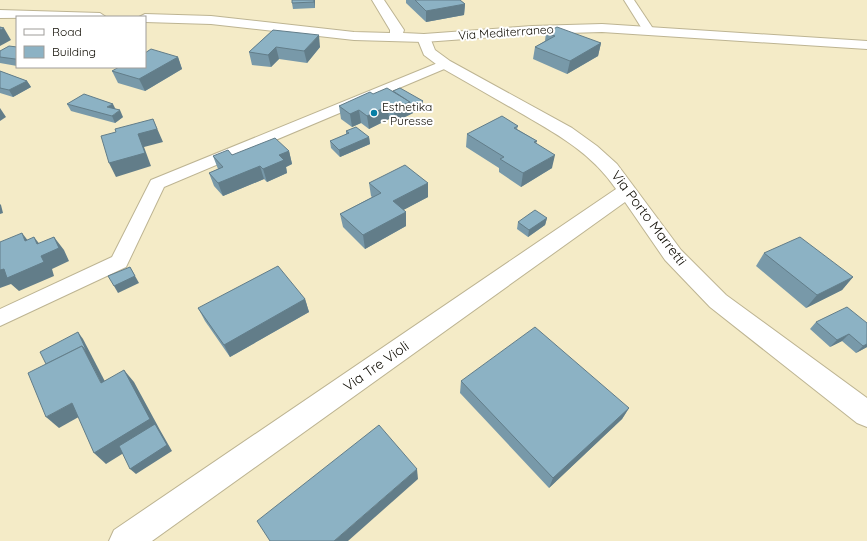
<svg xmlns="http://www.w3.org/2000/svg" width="867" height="541" font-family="Quicksand,sans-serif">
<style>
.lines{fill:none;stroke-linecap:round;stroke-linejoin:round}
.lane-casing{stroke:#bdb492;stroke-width:2}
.street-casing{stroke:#bdb492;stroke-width:2}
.secondary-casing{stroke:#bdb492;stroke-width:2}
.lane{fill:#fff;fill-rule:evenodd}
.street{fill:#fff;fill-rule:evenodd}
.secondary{fill:#fff;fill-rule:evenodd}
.wall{fill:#7899a9}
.shaded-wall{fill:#627d89}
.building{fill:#8cb2c4;stroke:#627d89}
.poi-dot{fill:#067ea5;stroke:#fff;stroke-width:1.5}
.labels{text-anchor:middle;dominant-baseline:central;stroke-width:4;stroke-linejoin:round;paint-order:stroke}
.far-street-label{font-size:12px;fill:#0e0b02;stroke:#fff}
.far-poi-label{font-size:12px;fill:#0e0b02;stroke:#fff;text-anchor:start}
.street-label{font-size:14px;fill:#0e0b02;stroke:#fff}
</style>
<rect width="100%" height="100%" fill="#f4ebc7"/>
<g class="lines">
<defs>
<g id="lane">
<polygon points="624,0 634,0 654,30 652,32 644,32"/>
<polygon points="445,60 449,61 451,64 449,67 164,187 126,267 0,326 0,309 112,257 151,180"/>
</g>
<path id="street" d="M424,34L429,35L435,50L450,61L572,128L597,146L617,164L681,250L726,295L867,398V427L857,423L710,307L665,260L625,202L152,541H109L114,530L616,189C591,152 555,133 517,111C491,96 466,82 440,67L424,55L417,38L419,35Z"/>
<g id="secondary">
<polygon points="372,0 384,0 404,30 403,33 424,34 532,26 602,24 867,41 867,49 602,32 532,34 424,42 354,40 211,24 145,22 145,17 139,17 145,14 211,16 354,32 390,33 390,30"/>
<polygon points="0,10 100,13 106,17 0,18"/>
</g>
</defs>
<!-- lane casing -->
<use href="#lane" class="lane-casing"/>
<!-- street casing -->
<use href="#street" class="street-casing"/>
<!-- secondary casing -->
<use href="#secondary" class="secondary-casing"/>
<!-- lane -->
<use href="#lane" class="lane"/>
<!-- street -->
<use href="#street" class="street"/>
<!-- secondary -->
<use href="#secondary" class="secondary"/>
</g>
<!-- wall -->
<g class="wall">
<polygon points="292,0 315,0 315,8 293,9 292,3"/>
<polygon points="406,0 460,0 465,4 464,15 426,22 406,3"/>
<polygon points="273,30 320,47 307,63 279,59 271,67 252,65 249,52"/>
<polygon points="546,33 601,43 598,56 567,74 533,59 535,47 545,41"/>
<polygon points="17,47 17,66 0,63 0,51"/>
<polygon points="178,57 182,69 145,91 118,83 112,71"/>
<polygon points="0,71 27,81 31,87 13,97 0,93"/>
<polygon points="393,91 423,101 423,108 395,122 389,119 369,129 361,123 352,127 341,119 339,106 373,94"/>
<polygon points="67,104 123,117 115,123 71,111"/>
<polygon points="518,126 517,129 537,141 536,144 552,168 521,187 499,172 499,168 466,147 467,134"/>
<polygon points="346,131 369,137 370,144 340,157 331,148 330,141 346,135"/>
<polygon points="289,151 292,164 286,167 287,173 267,182 264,179 223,196 214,186 209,173 218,169 213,156"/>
<polygon points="369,183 428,183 428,197 403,210 406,212 406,226 365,249 343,227 340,214 372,197 371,196"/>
<polygon points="547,218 545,225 528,237 517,229 518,222"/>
<polygon points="764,253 853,277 842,290 806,308 756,266"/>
<polygon points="305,299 309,312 230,357 205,321 198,308"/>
<polygon points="816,322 867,323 867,347 856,353 842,341 830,347 810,329"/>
<polygon points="461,381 629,408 622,419 549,488 460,393"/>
</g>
<!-- shaded-wall -->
<g class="shaded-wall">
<polygon points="314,0 315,0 315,8 314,2"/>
<polygon points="465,4 464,15 426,22 426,11"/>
<polygon points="4,28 11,40 0,46 0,30"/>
<polygon points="319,35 320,47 307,63 304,51"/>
<polygon points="601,43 598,56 567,74 570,61"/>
<polygon points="276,47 279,59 271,67 268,55"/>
<polygon points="178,57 182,69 145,91 139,79"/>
<polygon points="27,81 31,87 13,97 9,90"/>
<polygon points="423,101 423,108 395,122 394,109 410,102"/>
<polygon points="113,104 116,110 107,107"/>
<polygon points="388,106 389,119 369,129 367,116"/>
<polygon points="0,108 6,117 0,121"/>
<polygon points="120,110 123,117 115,123 112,116"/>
<polygon points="359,110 361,123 352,127 350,114"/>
<polygon points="153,119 163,142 144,147 151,166 116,177 109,163"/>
<polygon points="369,137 370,144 340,157 339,150"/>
<polygon points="289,151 292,164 286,167 287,173 267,182 263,169 279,155"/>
<polygon points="555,155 552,168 521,187 523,173"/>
<polygon points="260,166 264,179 223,196 218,183"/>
<polygon points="428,183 428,197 394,215 393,201"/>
<polygon points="0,204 1,205 3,213 0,214"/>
<polygon points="406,212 406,226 365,249 363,235"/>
<polygon points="547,218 545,225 528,237 529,230"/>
<polygon points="22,233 33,247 25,241"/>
<polygon points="34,237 45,251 54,237 64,250 69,261 52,269 54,276 19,291 11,284 0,288 0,270 41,256"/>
<polygon points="130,267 139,283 118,293 114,286"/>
<polygon points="853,277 842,290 806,308 817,295"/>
<polygon points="305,299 309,312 230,357 224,345"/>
<polygon points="78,332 83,339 112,395 101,383 82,346"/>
<polygon points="849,334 842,341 830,347 837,340"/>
<polygon points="867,344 867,347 856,353 863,346"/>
<polygon points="124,370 134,382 160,430 172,451 136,474 130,469 159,431 106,464 94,453"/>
<polygon points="72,403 84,414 59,428 46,417"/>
<polygon points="629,408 622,419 549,488 553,478"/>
<polygon points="417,469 418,479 348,541 334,541"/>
</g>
<!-- building -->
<g class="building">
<polygon points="292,0 314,0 314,2 292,3"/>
<polygon points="415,0 460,0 465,4 426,11"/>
<polygon points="0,27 4,28 0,30"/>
<polygon points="557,27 601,43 570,61 535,47 555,36 546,33"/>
<polygon points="273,30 319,35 304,51 276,47 268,55 249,52"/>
<polygon points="9,46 17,47 17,59 15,59 0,57 0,51"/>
<polygon points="151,49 178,57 139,79 112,71 119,67 145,67 145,53"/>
<polygon points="0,71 27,81 9,90 0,88"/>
<polygon points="387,88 410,102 394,109 388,106 367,116 359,110 350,114 339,106 370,92 373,94"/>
<polygon points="400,88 423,101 410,108 410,102 393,91"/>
<polygon points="84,94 113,104 107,107 120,110 112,116 67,104"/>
<polygon points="502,116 518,126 514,128 537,141 534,142 555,155 523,173 500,159 504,157 467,134"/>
<polygon points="153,119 157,129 138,134 145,153 109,163 101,136 116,132 115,129"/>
<polygon points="356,127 369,137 339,150 330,141 349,133 346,131"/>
<polygon points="275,138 289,151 279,155 284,160 263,169 260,166 218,183 209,173 223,167 213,156 228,150 232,155"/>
<polygon points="405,165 428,183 393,201 406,212 363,235 340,214 381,193 369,183"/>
<polygon points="535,210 547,218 529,230 518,222"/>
<polygon points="22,233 25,241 34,237 37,244 54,237 59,248 41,256 44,262 7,278 4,269 0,270 0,242"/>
<polygon points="800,237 853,277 817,295 764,253"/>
<polygon points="278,266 305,299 224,345 198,308"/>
<polygon points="130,267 135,276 114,286 108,276"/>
<polygon points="847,307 867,323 867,344 863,346 849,334 837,340 816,322"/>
<polygon points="535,327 629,408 553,478 461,381"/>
<polygon points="78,332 87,352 82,346 46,364 40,352"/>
<polygon points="82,346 101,383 124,370 150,419 94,453 72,403 46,417 28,373"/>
<polygon points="155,424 167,445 130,469 119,446"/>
<polygon points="379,425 417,469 334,541 270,541 257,521"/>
</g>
<!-- markers -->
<circle class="poi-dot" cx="374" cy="113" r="4"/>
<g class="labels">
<!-- far-street labels -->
<g class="far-street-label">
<text transform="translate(506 32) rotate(-4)">Via Mediterraneo</text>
</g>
<!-- far-poi labels -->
<g class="far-poi-label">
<text x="382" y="106">Esthetika<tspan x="382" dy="14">- Puresse</tspan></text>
</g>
<!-- street labels -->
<g class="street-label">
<text transform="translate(649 218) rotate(53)">Via Porto Marretti</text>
<text transform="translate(376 366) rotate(-35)">Via Tre Violi</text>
</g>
</g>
<!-- legend -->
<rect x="16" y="16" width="130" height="52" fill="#ffffff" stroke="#9f9d9a"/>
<rect x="24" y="29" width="20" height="6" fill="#ffffff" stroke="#9f9d9a"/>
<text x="52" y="36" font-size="12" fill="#0e0b02">Road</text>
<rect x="24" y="46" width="20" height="12" fill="#8cb2c4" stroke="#9f9d9a"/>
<text x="52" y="56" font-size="12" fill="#0e0b02">Building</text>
</svg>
